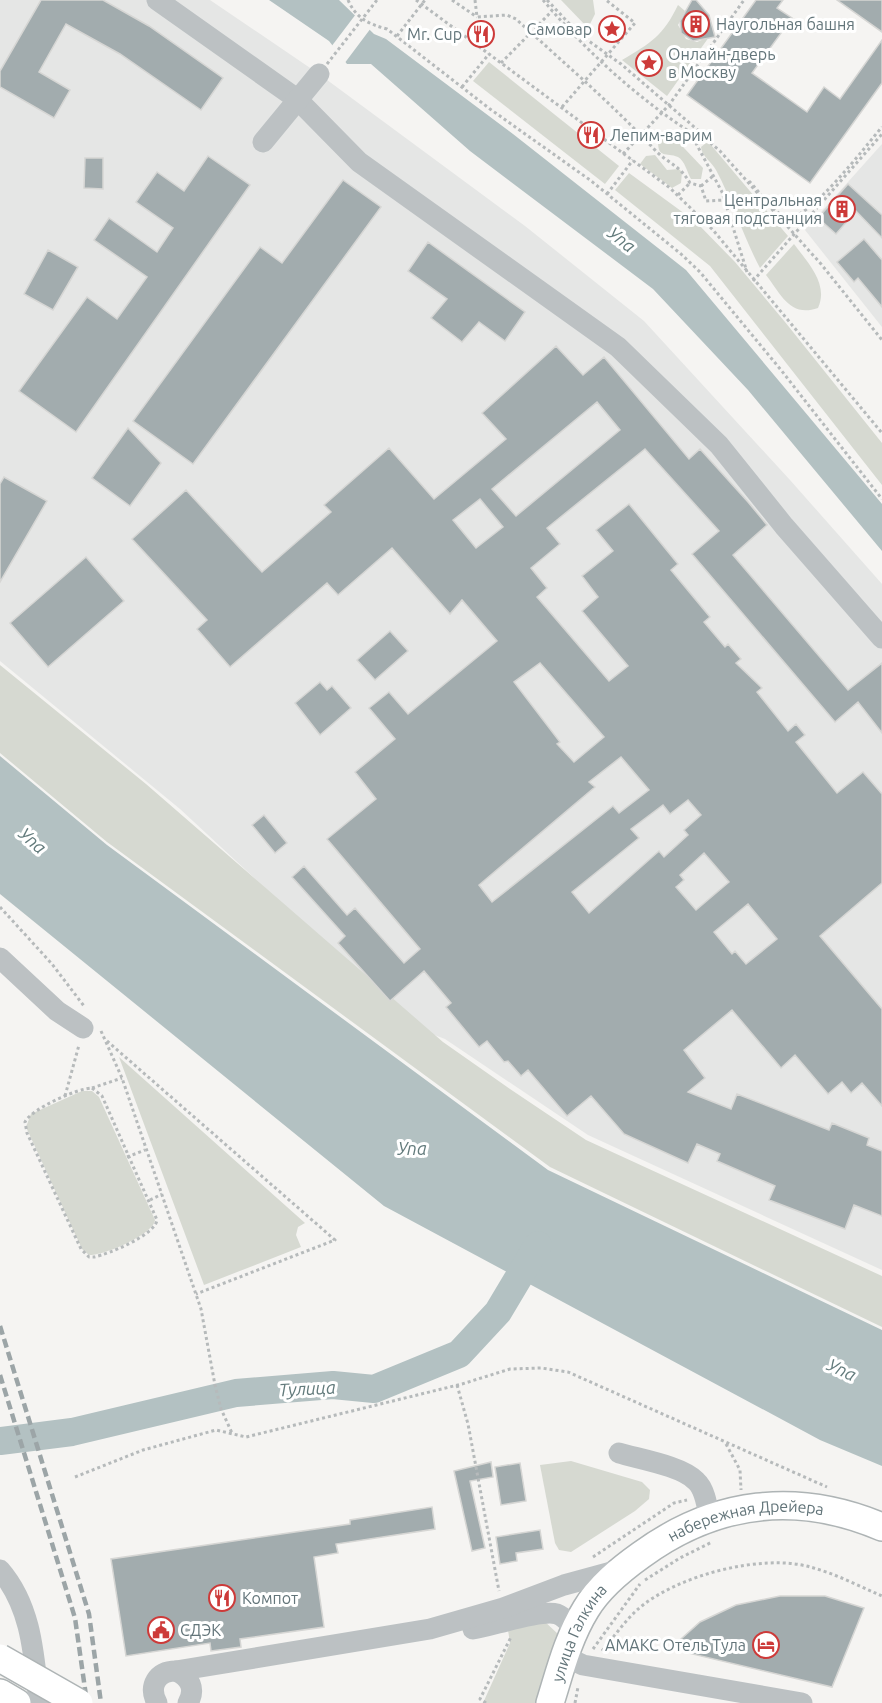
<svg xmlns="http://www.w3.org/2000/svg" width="882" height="1703" font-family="Ubuntu,sans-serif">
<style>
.built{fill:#e5e6e5}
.green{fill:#d6d9d1}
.water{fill:#b3c1c2}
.pier{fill:#f5f4f2}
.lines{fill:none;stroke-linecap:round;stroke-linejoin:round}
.river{stroke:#b3c1c2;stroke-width:28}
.building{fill:#a2acae;stroke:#d6d6d4;stroke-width:1.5;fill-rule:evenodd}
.major-casing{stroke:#aeb4b5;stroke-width:30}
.path{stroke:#b6babb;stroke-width:3;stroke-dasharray:3 3;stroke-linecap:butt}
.minor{stroke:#bcc1c3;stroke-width:21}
.major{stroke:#fff;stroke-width:27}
.tram{stroke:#9ca5a7;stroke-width:1.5}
.rail{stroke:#9ca5a7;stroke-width:4.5;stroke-dasharray:9 4.5;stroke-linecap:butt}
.major-bridge-casing{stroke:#aeb4b5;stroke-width:30;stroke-linecap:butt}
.path-bridge{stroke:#b6babb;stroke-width:3;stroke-dasharray:3 3;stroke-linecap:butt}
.major-bridge{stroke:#fff;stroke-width:27}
.labels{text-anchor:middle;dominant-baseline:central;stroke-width:6;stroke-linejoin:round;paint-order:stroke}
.poi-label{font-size:16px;fill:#63757a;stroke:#fff;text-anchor:start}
.street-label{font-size:16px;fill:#63757a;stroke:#fff}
.water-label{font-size:18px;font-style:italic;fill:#637b7c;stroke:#fff}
</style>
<rect width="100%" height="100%" fill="#f5f4f2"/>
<!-- built -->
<g class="built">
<polygon points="0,0 210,0 319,74 525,226 644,321 790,480 882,584 882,1270 588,1135 445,1039 416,1028 180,809 0,661"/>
<polygon points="882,144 882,327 805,230"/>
</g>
<!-- green -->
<g class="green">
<polygon points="561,0 593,0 595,14 588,28"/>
<path d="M678,5L685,11L678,25L686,39L697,42L709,37L667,96L622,60C651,43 663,36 678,5Z"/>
<polygon points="489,62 619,166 605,184 473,81"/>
<path d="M666,129L703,168L701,179H691C687,172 685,161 678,157C666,152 658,159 658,141Z"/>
<path d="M706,143L711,145L788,236L760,268C743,236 733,202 716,170C712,162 702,157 701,147Z"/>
<polygon points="655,155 667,170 679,169 682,172 681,183 672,188 640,164 646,156"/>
<polygon points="629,173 696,222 735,262 785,322 882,443 882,485 710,266 615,190"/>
<path d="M794,244C808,263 829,284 818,308C790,318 781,294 766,275Z"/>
<polygon points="0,665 146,784 443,1042 510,1089 586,1140 882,1276 882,1327 550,1167 107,842 0,753"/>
<polygon points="119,1057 305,1223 298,1227 296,1235 301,1247 204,1285"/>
<path d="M82,1091H92L99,1097L155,1220C154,1234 103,1256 89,1255L82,1249L26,1127L31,1114Z"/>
<polygon points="571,1461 642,1482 650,1490 649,1499 635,1511 571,1552 559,1550 555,1543 540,1465"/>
<polygon points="543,1620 558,1634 537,1703 483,1703 510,1643 508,1630"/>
</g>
<!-- water -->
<g class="water">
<polygon points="269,0 339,0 374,34 386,39 513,134 686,270 882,504 882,551 748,390 653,289 470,151 371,64 347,64 329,41"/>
<polygon points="0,756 107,845 548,1170 882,1330 882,1466 820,1440 384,1206 0,894"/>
</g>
<!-- pier -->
<polygon class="pier" points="356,14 371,28 344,64 331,47"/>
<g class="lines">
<!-- river -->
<polyline class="river" points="0,1441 72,1432 236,1393 333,1385 374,1389 459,1354 498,1312 538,1245"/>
</g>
<!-- building -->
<g class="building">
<polygon points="41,0 103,0 149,26 223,78 201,110 120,54 66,24 39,72 70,90 54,118 0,87 0,71"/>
<polygon points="692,0 696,0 709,15 715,37 693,41 681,33 680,21"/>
<polygon points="756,0 783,0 777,8 792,18 752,73 807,112 824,87 840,99 882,40 882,83 810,183 687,95"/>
<polygon points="837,0 882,0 882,32"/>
<polygon points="208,156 250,185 76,432 19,391 87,297 117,319 147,277 94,240 109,218 157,252 173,228 136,202 157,172 184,191"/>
<polygon points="85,158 103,158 103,189 84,188"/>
<polygon points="343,180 381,207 193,464 133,421 260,247 282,263"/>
<polygon points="848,184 882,215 882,238 856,211 836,234 818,218"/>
<polygon points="864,239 882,260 882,307 858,278 854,282 837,262"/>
<polygon points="428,242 525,312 505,341 479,322 462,342 431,318 447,299 408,271"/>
<polygon points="48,250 78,267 53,310 24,294"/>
<path d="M556,346L583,375L604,357L689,459L700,449L748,502L767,525L733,555L848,690L882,663V733L858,702L835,722L692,554L719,531L645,449L547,528L560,544L531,568L547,588L537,597L609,681L628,666L582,611L598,597L582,576L613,551L596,530L629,504L678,564L671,570L710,617L704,622L725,647L728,644L741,659L736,663L762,688L757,692L788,731L796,724L805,735L796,742L837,793L863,772L882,794V883L820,936L882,1009V1106L862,1083L851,1093L842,1082L828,1094L795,1055L781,1068L732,1010L684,1050L705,1078L688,1092L731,1109L737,1094L829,1130L832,1123L869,1138L867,1145L882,1151V1216L854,1205L845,1229L769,1200L775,1186L717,1161L720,1154L697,1144L688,1163L624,1134L591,1096L567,1116L528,1070L521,1076L508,1061L504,1062L487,1041L479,1047L446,1007L451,1003L424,971L390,1001L338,943L345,936L292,877L304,866L347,915L355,908L404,963L420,949L327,839L376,799L355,772L395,739L369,708L389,692L408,714L497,641L462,600L450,614L392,548L338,595L327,583L230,667L197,629L207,620L132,539L186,490L262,572L331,512L324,505L389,448L434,499L506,439L482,413ZM597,402L620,430L516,516L492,489ZM480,499L503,527L476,548L453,520ZM540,663L604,737L574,762L557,744L560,742L514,682ZM621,757L649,790L619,813L613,806L492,902L479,885L595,787L589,782ZM688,800L701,815L684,830L688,835L664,857L659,851L589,913L572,892L639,838L631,829L663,805L670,814ZM704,853L729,882L696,910L676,887L684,880L680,875ZM748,904L777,939L746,964L735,951L732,954L714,932Z"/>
<polygon points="128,428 161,463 130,506 92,478"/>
<polygon points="4,477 47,501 0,582 0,484"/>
<polygon points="86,557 124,601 48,667 10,623"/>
<polygon points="390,631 408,651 375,680 357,660"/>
<polygon points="320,682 327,690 332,686 351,708 320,735 295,703"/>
<polygon points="264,815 287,843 275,853 252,825"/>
<polygon points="491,1462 493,1477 470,1481 485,1548 472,1551 454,1471"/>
<polygon points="520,1463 526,1501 501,1505 495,1467"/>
<polygon points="432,1507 435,1529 336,1544 338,1553 314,1557 324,1627 240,1639 241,1647 211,1651 210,1643 126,1656 111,1559 350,1524 350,1520"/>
<polygon points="540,1530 543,1549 516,1553 517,1561 500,1564 496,1537"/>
<polygon points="780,1596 825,1596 864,1608 832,1687 684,1652 681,1639 700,1622 736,1605"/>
</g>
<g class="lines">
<defs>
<g id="major">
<polyline points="0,1693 17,1703"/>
<path id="s1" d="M550,1703C560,1671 568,1638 586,1609C599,1587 620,1570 641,1555C715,1501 797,1491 882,1527"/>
</g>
</defs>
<!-- major casing -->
<use href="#major" class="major-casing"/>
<!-- path -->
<g class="path">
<path d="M348,0C356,18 368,24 387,29L490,109L590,180L681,254L700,272L781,370L882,499"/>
<polyline points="416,0 670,188 713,230 882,433"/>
<polyline points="452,0 477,17"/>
<path d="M475,0L477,17L507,15L516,19C563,62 611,103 654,149C668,164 679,164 690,183L701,186L706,201L724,200"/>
<path d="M543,0C586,51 634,95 690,132L700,134L720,151L821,264L882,340"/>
<polyline points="547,0 579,34 621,64 700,132"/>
<polyline points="397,36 425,0"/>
<polyline points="501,63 552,11"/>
<polyline points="462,87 489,54"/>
<polyline points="562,107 635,23 606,0"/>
<polyline points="690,132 722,192 747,272"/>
<polyline points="623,154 669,105 744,0"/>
<path d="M749,181C759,191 772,212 786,217C807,224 867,144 882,127"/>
<polyline points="701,186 713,176"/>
<polyline points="607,194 633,160"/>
<polyline points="678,195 690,183"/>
<polyline points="753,281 882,134"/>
<polyline points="0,907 52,964 84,1006"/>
<polyline points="101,1031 122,1078 201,1309 215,1385 221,1409 232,1433"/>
<polyline points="107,1041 335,1240 196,1294"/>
<path d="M92,1088L102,1096L157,1220C155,1235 109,1254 94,1257H89L81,1249L27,1133L25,1122C31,1109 78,1088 92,1088Z"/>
<polyline points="92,1088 122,1078"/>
<polyline points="65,1096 79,1045"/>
<polyline points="127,1157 145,1150"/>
<polyline points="150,1200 162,1194"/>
<polyline points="457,1385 468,1424 499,1591"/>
<polyline points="726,1444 740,1470 741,1490"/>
<polyline points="75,1477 143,1450 216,1430 246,1437 462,1384 510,1369 541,1368 568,1372 827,1487"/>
<polyline points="593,1557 674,1503 687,1500"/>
<polyline points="645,1580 680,1558 712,1542"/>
<polyline points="593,1649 640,1584"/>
<path d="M602,1651C613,1638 624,1622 637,1610C675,1576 761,1553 810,1567C834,1573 859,1586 882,1596"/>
<polyline points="486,1703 480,1699 511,1637"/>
<polyline points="575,1703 578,1687"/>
</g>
<!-- minor -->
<g class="minor">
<polyline points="157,0 297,99 359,162 618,347 719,445 784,526 882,638"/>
<polyline points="263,142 319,74"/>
<polyline points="0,958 57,1011 83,1028"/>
<path d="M619,1453C639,1459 682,1466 696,1481C705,1489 707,1505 709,1517"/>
<path d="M0,1570C32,1607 34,1656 39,1703"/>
<path d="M473,1629C492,1626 541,1609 557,1614C565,1617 569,1623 575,1629"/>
<polyline points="564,1656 583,1665 802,1703"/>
<polyline points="176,1671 430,1629 503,1608 564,1585 619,1570"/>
<path d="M157,1703C148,1686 157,1671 176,1671C190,1677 196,1689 188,1703"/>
</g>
<!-- major -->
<use href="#major" class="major"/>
<!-- tram -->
<polyline class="tram" points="0,1669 60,1703"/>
<!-- rail -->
<g class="rail">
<polyline points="0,1326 89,1614 101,1703"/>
<polyline points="0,1375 75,1618 87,1703"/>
</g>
<defs>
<polyline id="major-bridge" points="0,1658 79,1703"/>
</defs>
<!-- major-bridge casing -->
<use href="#major-bridge" class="major-bridge-casing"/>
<!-- path-bridge -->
<polyline class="path-bridge" points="327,64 377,0"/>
<!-- major-bridge -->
<use href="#major-bridge" class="major-bridge"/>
</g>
<!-- icons -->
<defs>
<symbol id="building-ring" viewBox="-11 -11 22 22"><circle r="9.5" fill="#fff" stroke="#cd3a39" stroke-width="1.5"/><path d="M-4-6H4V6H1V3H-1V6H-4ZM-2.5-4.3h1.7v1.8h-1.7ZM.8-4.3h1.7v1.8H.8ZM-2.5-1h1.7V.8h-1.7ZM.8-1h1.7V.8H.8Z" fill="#cd3a39"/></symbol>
<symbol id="sight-ring" viewBox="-11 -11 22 22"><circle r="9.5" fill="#fff" stroke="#cd3a39" stroke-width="1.5"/><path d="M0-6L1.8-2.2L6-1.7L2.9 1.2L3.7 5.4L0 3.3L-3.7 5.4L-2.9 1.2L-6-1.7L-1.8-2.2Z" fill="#cd3a39"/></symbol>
<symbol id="restaurant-ring" viewBox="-11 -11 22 22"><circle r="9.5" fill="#fff" stroke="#cd3a39" stroke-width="1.5"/><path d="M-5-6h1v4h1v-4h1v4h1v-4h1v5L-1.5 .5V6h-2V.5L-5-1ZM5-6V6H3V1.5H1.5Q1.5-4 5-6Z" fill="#cd3a39"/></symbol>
<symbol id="civic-ring" viewBox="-11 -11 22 22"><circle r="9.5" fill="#fff" stroke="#cd3a39" stroke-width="1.5"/><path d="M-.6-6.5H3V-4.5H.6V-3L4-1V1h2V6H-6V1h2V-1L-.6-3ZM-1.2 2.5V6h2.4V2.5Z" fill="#cd3a39"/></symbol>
<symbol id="hotel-ring" viewBox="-11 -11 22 22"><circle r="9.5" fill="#fff" stroke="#cd3a39" stroke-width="1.5"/><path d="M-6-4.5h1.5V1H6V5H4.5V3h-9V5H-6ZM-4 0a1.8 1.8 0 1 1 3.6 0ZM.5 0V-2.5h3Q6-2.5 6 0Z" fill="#cd3a39"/></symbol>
</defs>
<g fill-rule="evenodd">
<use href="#building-ring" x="681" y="9" width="30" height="30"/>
<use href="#sight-ring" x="597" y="14" width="30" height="30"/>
<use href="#restaurant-ring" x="466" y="19" width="30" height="30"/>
<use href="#sight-ring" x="634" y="48" width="30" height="30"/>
<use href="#restaurant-ring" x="576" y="120" width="30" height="30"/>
<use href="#building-ring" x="827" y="194" width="30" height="30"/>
<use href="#restaurant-ring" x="207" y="1583" width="30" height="30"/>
<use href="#civic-ring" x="146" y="1615" width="30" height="30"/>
<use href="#hotel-ring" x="751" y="1630" width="30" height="30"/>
</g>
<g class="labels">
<!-- poi labels -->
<g class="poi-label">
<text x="716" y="24">Наугольная башня</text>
<text x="592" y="29" text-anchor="end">Самовар</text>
<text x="462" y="34" text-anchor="end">Mr. Cup</text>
<text x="668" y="54">Онлайн-дверь<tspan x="668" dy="18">в Москву</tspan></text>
<text x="610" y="135">Лепим-варим</text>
<text x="822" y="200" text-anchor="end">Центральная<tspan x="822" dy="18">тяговая подстанция</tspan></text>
<text x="242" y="1598">Компот</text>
<text x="180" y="1630">СДЭК</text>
<text x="746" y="1645" text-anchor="end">АМАКС Отель Тула</text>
</g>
<!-- street labels -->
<g class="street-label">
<text stroke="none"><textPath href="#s1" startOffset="292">набережная Дрейера</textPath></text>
<text stroke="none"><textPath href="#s1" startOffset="76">улица Галкина</textPath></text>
</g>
<!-- water labels -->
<g class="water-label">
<text transform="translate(622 239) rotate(38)">Упа</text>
<text transform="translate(33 840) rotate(41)">Упа</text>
<text x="412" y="1148">Упа</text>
<text transform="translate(842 1369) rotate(25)">Упа</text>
<text transform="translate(307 1388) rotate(-3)">Тулица</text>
</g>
</g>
</svg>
